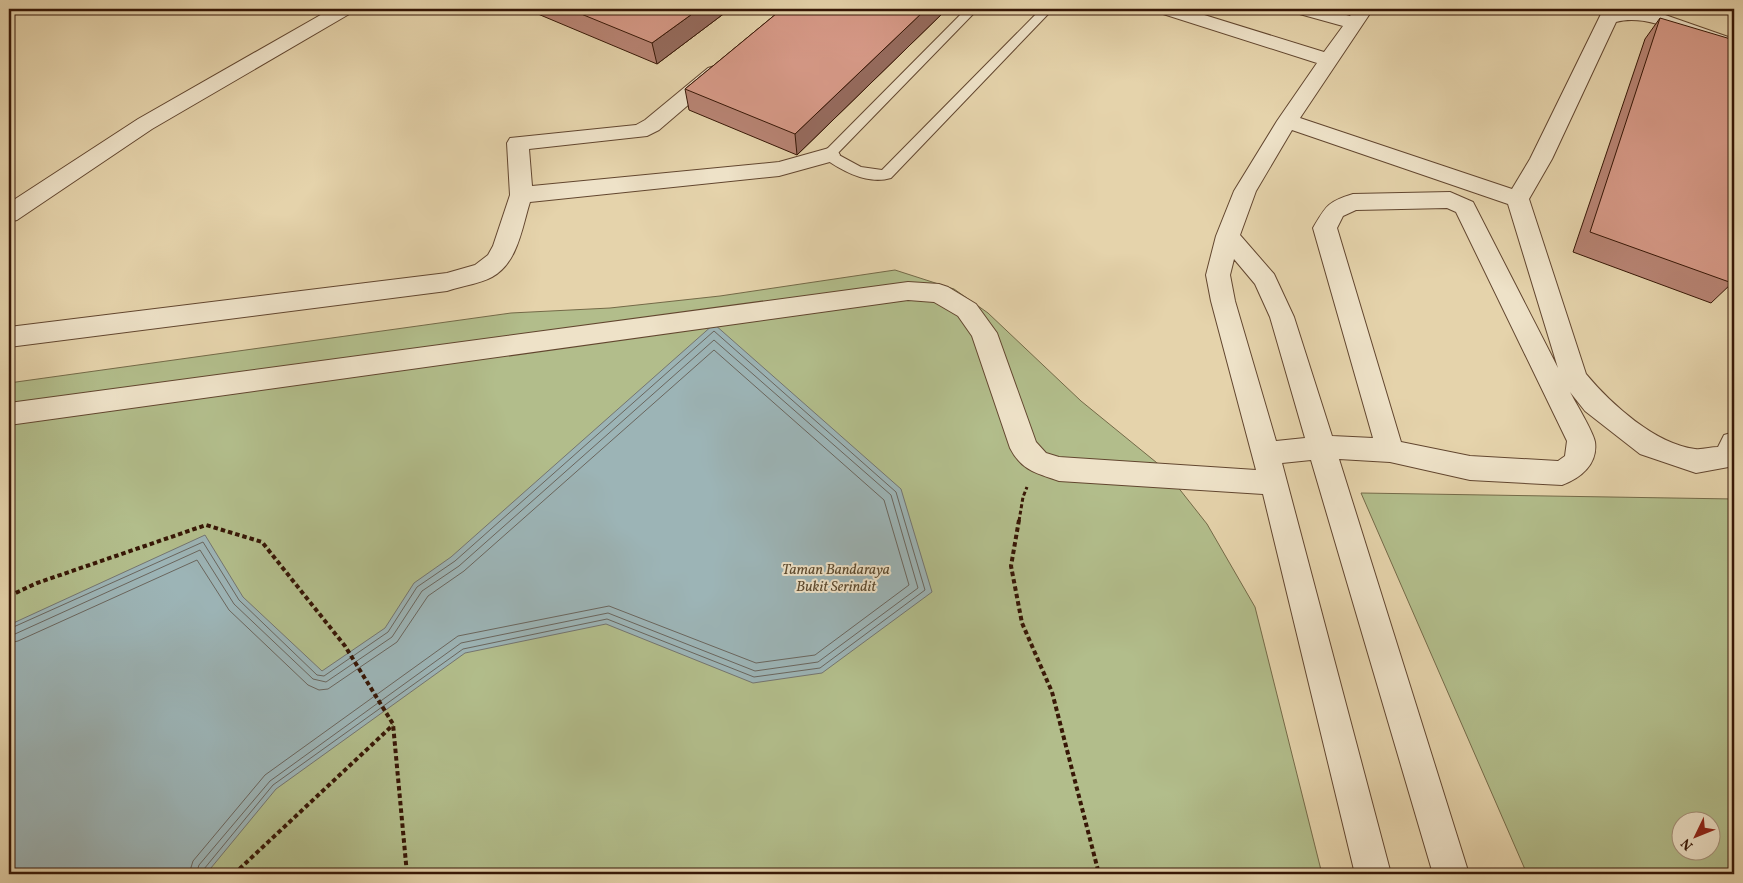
<svg xmlns="http://www.w3.org/2000/svg" width="1743" height="883" font-family="Vollkorn,serif">
<style>
.green{fill:#b2bd8b;stroke:#746a48;fill-rule:evenodd}
.water{fill:#9cb4b6;stroke:#747570}
.lines{fill:none;stroke-linecap:round;stroke-linejoin:round}
.shore{stroke:#6a665e;stroke-width:1}
.service-casing{stroke:#62462f;stroke-width:2}
.minor-casing{stroke:#62462f;stroke-width:2}
.path-far1{stroke:#371706;stroke-width:3;stroke-dasharray:4 2.5;stroke-linecap:butt}
.path{stroke:#371706;stroke-width:4;stroke-dasharray:4.5 3;stroke-linecap:butt}
.service{fill:#eee2c8;fill-rule:evenodd}
.minor{fill:#eee2c8;fill-rule:evenodd}
.wall{fill:#b88474;stroke:#371706}
.shaded-wall{fill:#966b5e;stroke:#371706}
.building{fill:#d69987;stroke:#371706}
.labels{text-anchor:middle;dominant-baseline:central;stroke-width:4;stroke-linejoin:round;paint-order:stroke}
.park-label{font-size:15px;font-style:italic;fill:#5c492e;stroke:#eee2c8}
</style>
<rect width="100%" height="100%" fill="#e5d3ab"/>
<filter id="stains"><feTurbulence type="fractalNoise" baseFrequency=".004" numOctaves="4"/><feColorMatrix values="0 0 0 0 .2 0 0 0 0 .09 0 0 0 0 .02 0 0 0 .5 -.17"/></filter>
<radialGradient id="worn" r=".72"><stop offset=".6" stop-color="#630" stop-opacity="0"/><stop offset="1" stop-color="#630" stop-opacity=".3"/></radialGradient>
<!-- green -->
<g class="green">
<polygon points="895,270 954,289 988,313 1081,401 1162,467 1207,524 1255,607 1322,874 9,874 9,383 511,313 610,308 720,296"/>
<path d="M1361,493L1734,499V874H1527ZM1680,820H1710V850H1680Z"/>
</g>
<!-- water -->
<polygon class="water" points="714,324 901,489 932,592 822,673 753,683 606,624 465,653 276,789 206,874 9,874 9,625 205,535 243,597 322,671 385,628 414,583 451,557"/>
<g class="lines">
<!-- shore -->
<g class="shore">
<polyline points="9,629 203,542 239,600 317,675 324,676 388,632 417,587 455,561 714,331 896,492 925,590 820,668 754,677 607,619 463,649 273,785 204,869 203,874"/>
<polyline points="9,635 15,634 200,550 234,604 313,679 326,682 392,637 422,591 459,566 714,340 891,495 918,588 818,662 755,671 608,613 461,643 270,781 199,865 196,874"/>
<polyline points="9,643 18,641 197,560 229,610 308,685 319,690 328,689 397,642 428,596 464,571 714,350 884,500 909,585 815,655 756,663 609,606 458,636 265,775 193,861 189,874"/>
</g>
<defs>
<path id="service" d="M966,9H978L837,154L861,167L882,170L1041,9H1053L891,178C868,185 842,171 824,158L822,155L824,152Z"/>
<g id="minor">
<polygon points="331,9 353,9 351,13 152,129 17,220 9,222 9,203 138,119"/>
<path d="M1158,9H1185L1324,52L1343,26L1296,13L1294,9H1323L1350,16L1355,9H1373L1300,118L1512,189L1530,159L1601,14L1622,9L1651,10L1734,39V52C1698,43 1653,12 1616,22L1552,159L1529,199L1586,374C1611,404 1655,444 1695,449C1702,450 1711,447 1718,447L1724,435L1734,432V466L1696,473L1640,454L1585,411L1570,392C1575,402 1593,431 1595,442C1598,464 1581,478 1562,485L1470,480L1390,462L1339,459L1469,874H1433L1311,460L1282,463L1391,874H1355L1263,494L1059,481C1036,473 1022,471 1010,448L972,336L958,316L934,302L908,300L9,425V403L908,282L939,284L948,287L976,304L997,333L1036,442L1046,453L1059,457L1256,470L1211,301L1206,275L1216,236L1234,191L1277,121L1317,63L1160,13ZM1292,130L1508,204L1558,368L1473,202L1450,192L1353,194C1327,202 1326,206 1313,228L1373,438L1332,436L1294,317L1274,274L1240,235L1256,191ZM1447,208L1456,212L1567,441L1565,456L1558,461L1470,456L1401,442L1337,228L1343,216L1356,210ZM1234,259L1255,284L1270,317L1305,438L1276,441L1235,301L1230,275Z"/>
<path d="M715,66L722,68L725,72L722,76L659,130L647,136L529,149L532,186L779,162L829,148L837,150L840,155L837,160L779,176L530,202C522,227 518,263 492,277C479,284 461,286 447,291L9,347V327L447,273L475,265L488,255L493,246L510,195L507,143L510,138L636,125L645,120L708,68Z"/>
</g>
</defs>
<!-- service casing -->
<use href="#service" class="service-casing"/>
<!-- minor casing -->
<use href="#minor" class="minor-casing"/>
<!-- path-far1 -->
<polyline class="path-far1" points="1019,521 1023,497 1027,487"/>
<!-- path -->
<g class="path">
<polyline points="1019,520 1011,566 1022,623 1052,692 1099,874"/>
<polyline points="9,596 37,583 206,525 262,542 345,646 393,724 407,874"/>
<polyline points="234,874 393,725"/>
</g>
<!-- service -->
<use href="#service" class="service"/>
<!-- minor -->
<use href="#minor" class="minor"/>
</g>
<!-- wall -->
<g class="wall">
<polygon points="526,9 730,9 657,64"/>
<polygon points="782,9 947,9 797,155 689,110 685,89"/>
<polygon points="1660,18 1732,283 1711,303 1573,252 1645,39"/>
</g>
<!-- shaded-wall -->
<g class="shaded-wall">
<polygon points="699,9 730,9 657,64 652,43"/>
<polygon points="926,9 947,9 797,155 795,134"/>
</g>
<!-- building -->
<g class="building">
<polygon points="569,9 699,9 652,43"/>
<polygon points="782,9 926,9 795,134 685,89"/>
<polygon points="1660,18 1734,40 1734,273 1732,283 1590,232"/>
</g>
<g class="labels">
<!-- park labels -->
<g class="park-label">
<text x="836" y="570">Taman Bandaraya<tspan x="836" dy="17">Bukit Serindit</tspan></text>
</g>
</g>
<!-- margin -->
<rect width="1743" height="883" fill="none" stroke="#e5d3ab" stroke-width="30"/>
<rect x="10" y="10" width="1723" height="863" fill="none" stroke="#371706" stroke-width="2.5"/>
<rect x="15" y="15" width="1713" height="853" fill="none" stroke="#371706"/>
<!-- north arrow -->
<g transform="translate(1696 836) rotate(227)"><circle r="24" fill="#eee2c8" stroke="#a5917a"/>
<path d="M0-4L9 19L0 12L-9 19Z" fill="#8f2418"/>
<text y="-8" font-size="14" font-weight="bold" text-anchor="middle" fill="#371706">N</text>
</g>
<rect width="100%" height="100%" filter="url(#stains)"/>
<rect width="100%" height="100%" fill="url(#worn)"/>
</svg>
